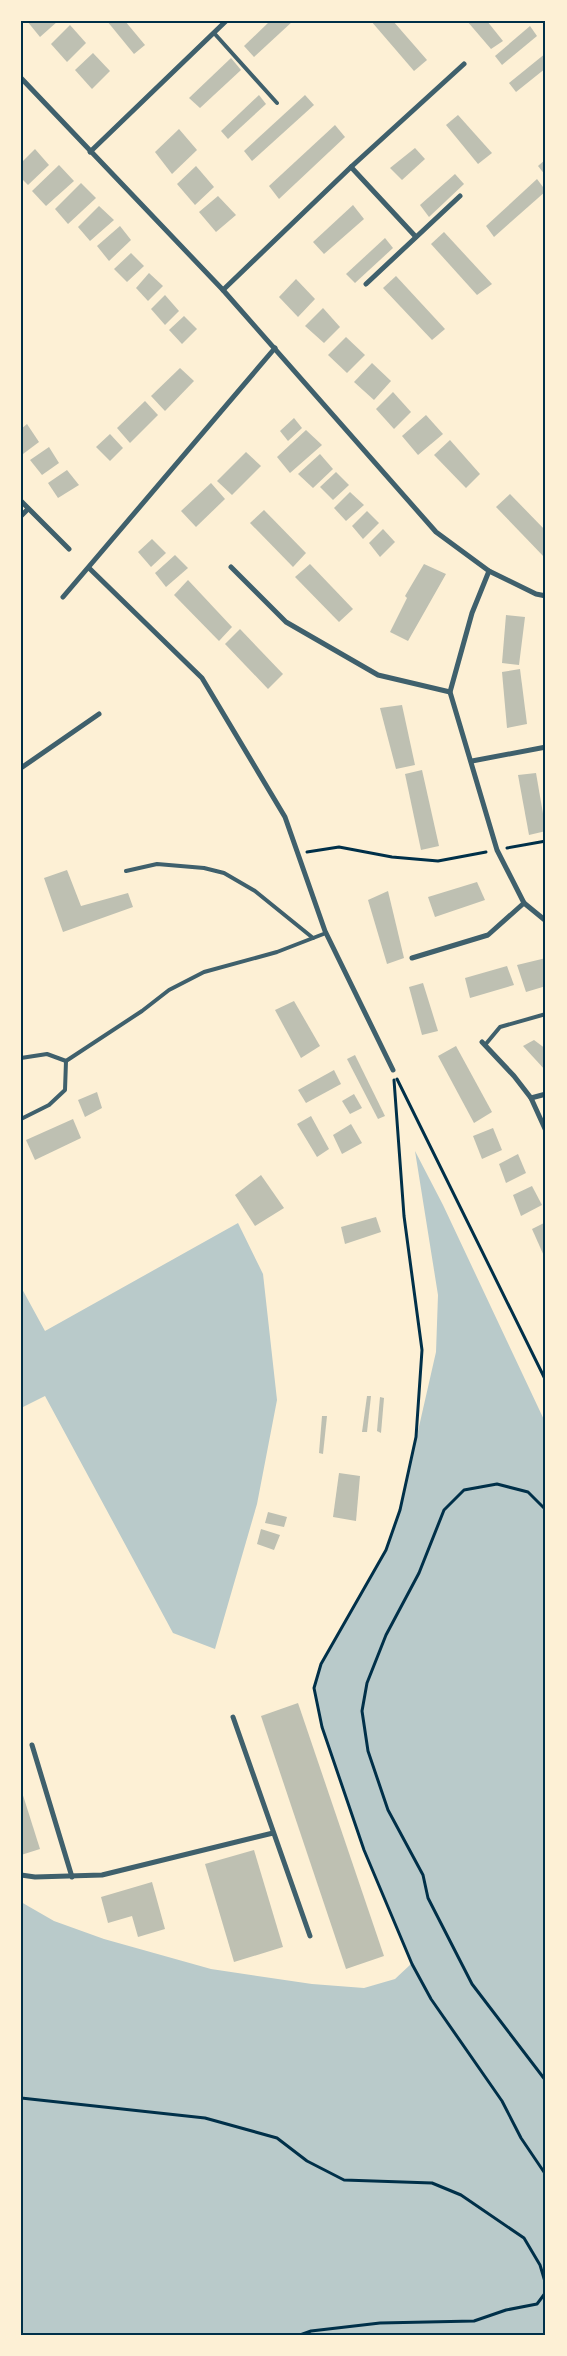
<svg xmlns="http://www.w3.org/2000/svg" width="567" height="2356" font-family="Jost,sans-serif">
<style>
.green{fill:#b9caca}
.building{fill:#bec0b2}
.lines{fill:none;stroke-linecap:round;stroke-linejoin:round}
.path{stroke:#003049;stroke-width:3}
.service{stroke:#3f606c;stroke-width:4}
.minor{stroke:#3f606c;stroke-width:5}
.neatline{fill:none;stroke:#003049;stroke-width:2}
</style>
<rect width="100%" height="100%" fill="#fdf0d5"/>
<!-- green -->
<g class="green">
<polygon points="415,1151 443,1205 546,1424 546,2335 21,2335 21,1902 54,1921 104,1939 211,1969 312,1984 364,1988 395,1979 411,1964 364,1850 322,1727 314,1688 321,1664 386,1550 400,1510 436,1352 438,1295"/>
<polygon points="238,1223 263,1274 277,1400 257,1504 215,1649 173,1633 45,1396 21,1408 21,1287 45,1331"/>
</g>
<!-- building -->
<g class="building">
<polygon points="27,21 58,21 40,37"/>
<polygon points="107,21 125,21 145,45 134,54"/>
<polygon points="270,21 293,21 254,57 244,46"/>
<polygon points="371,21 393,21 427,60 414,71"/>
<polygon points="467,21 487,21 503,41 491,49"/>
<polygon points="70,25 86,43 67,62 51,44"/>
<polygon points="530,26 537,36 502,65 495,56"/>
<polygon points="93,53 110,71 92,89 75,70"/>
<polygon points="546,53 546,68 516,92 509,83"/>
<polygon points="231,58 241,70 200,108 189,98"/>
<polygon points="259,95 266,104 228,139 221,131"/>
<polygon points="305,95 314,105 252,161 244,151"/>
<polygon points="458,115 492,153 478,164 446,125"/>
<polygon points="335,125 345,137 279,199 269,186"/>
<polygon points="179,129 197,150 172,174 155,152"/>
<polygon points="415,148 425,159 402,180 390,168"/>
<polygon points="35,149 49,165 28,185 21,178 21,163"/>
<polygon points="546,159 546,176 538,166"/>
<polygon points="59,165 74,181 46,206 32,191"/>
<polygon points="196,166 214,187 195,205 177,184"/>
<polygon points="455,174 464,184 429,217 420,205"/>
<polygon points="537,179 546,191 494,237 486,226"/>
<polygon points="81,183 96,198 68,224 55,209"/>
<polygon points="218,196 236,215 216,232 199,212"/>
<polygon points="353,205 364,219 324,254 313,242"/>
<polygon points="99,206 114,220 90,241 78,227"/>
<polygon points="120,226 131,240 109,261 97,246"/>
<polygon points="444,232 492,284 477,295 431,244"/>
<polygon points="385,238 393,248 355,283 346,274"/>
<polygon points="131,253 144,266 127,282 114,269"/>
<polygon points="149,273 163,286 148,301 136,288"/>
<polygon points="396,276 445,329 432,340 383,288"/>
<polygon points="296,279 315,299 298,317 279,297"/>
<polygon points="165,295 179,311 165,325 151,309"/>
<polygon points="323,308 340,327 324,343 305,326"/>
<polygon points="184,316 197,329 182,344 169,330"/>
<polygon points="346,337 365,355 347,373 328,355"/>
<polygon points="372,363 391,381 374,400 354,382"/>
<polygon points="180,368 194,381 165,411 151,396"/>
<polygon points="393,392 411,412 394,429 376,409"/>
<polygon points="145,401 158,415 130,443 117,428"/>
<polygon points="426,415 443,434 418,455 402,436"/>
<polygon points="294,418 302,428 288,441 280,431"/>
<polygon points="27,424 39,442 23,454 21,429"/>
<polygon points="306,430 322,445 290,473 277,457"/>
<polygon points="110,434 123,448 110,461 96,447"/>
<polygon points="450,440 480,474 466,488 434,455"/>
<polygon points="49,447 59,463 42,475 30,460"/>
<polygon points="246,452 261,466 232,495 217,481"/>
<polygon points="320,454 333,469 313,488 298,474"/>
<polygon points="67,470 79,485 58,498 48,483"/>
<polygon points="336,472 349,485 333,500 320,487"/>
<polygon points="211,483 225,499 196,527 181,511"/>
<polygon points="350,492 364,505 346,521 334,508"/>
<polygon points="510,494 546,531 546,559 496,507"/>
<polygon points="264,510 306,553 293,567 250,523"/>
<polygon points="367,511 379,523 363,539 352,526"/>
<polygon points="383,529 395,542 380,557 369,543"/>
<polygon points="152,539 166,553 151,567 138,552"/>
<polygon points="175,555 188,568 166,587 155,573"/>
<polygon points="310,564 353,609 339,622 295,577"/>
<polygon points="424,564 446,574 408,641 390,632 407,598 405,596"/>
<polygon points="188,580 232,627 219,641 174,595"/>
<polygon points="506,615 525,617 519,665 502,663"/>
<polygon points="240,629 283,674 268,689 225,644"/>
<polygon points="520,669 527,724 507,728 502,672"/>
<polygon points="402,705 415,765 396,769 380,708"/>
<polygon points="422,770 439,846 421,850 405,774"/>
<polygon points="536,773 546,831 529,835 518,775"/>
<polygon points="67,870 81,906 128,893 133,907 63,932 44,878"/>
<polygon points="477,882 485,900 435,917 428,897"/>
<polygon points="388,891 404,958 387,964 368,900"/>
<polygon points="546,958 546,986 526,992 517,965"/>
<polygon points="507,966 514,985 470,998 465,978"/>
<polygon points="423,983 438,1031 422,1035 409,987"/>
<polygon points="294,1001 320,1046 301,1058 275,1010"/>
<polygon points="534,1040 546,1049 546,1071 523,1046"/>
<polygon points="456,1046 492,1112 474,1123 438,1056"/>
<polygon points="355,1055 385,1116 378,1119 347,1059"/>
<polygon points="334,1070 341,1084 306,1103 298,1090"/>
<polygon points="97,1092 102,1108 85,1117 78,1100"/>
<polygon points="354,1094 362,1108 350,1114 342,1101"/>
<polygon points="311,1116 329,1149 317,1157 297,1124"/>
<polygon points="73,1119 81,1138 35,1160 26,1140"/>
<polygon points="351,1124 362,1143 342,1154 333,1135"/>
<polygon points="493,1128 502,1150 482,1159 473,1136"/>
<polygon points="518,1154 526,1173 506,1183 499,1164"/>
<polygon points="261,1175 284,1208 255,1226 235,1195"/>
<polygon points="532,1186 542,1205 521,1216 513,1195"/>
<polygon points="376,1217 381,1232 345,1244 341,1227"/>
<polygon points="546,1222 546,1256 544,1256 532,1229"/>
<polygon points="367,1396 371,1396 367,1432 362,1432"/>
<polygon points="380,1397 384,1398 381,1433 377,1431"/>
<polygon points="322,1416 327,1416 323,1454 319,1453"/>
<polygon points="339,1473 360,1476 356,1521 333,1517"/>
<polygon points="268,1512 287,1517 284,1527 265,1523"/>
<polygon points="261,1529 280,1535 274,1550 257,1544"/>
<polygon points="298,1703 384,1956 346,1969 261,1716"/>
<polygon points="21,1789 40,1849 21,1855"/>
<polygon points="254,1850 283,1947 234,1962 205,1864"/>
<polygon points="152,1882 165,1929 138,1937 132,1916 108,1923 101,1897"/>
</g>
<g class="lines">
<!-- path -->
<g class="path">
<polyline points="507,848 546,841"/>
<polyline points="307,852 339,847 392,857 438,861 486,852"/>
<polyline points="397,1079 546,1381"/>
<polyline points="394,1080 404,1216 422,1350 416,1437 400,1510 386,1550 321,1664 314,1688 322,1727 364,1850 412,1964 431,1999 502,2101 521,2138 546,2175"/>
<polyline points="546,1510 528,1492 497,1484 464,1490 444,1510 419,1573 386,1635 367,1683 362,1711 368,1751 388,1810 423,1875 428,1898 472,1984 546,2081"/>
<polyline points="21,2098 205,2118 277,2138 307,2161 344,2180 432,2183 461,2195 524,2238 540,2265 546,2285"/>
<polyline points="300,2335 311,2331 380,2323 474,2321 506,2310 537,2304 546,2292"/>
</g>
<!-- service -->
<g class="service">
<polyline points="214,33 277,103"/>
<polyline points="126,871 157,864 204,868 224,873 255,891 313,938"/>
<polyline points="485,1045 500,1027 546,1014"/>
<polyline points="21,1058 47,1054 66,1061"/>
<polyline points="66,1061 142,1011 169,990 204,972 277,952 326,933"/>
<polyline points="21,1119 49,1105 65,1090 66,1061"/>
</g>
<!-- minor -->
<g class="minor">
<polyline points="21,78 223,290 436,532 489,571 536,594 546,596"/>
<polyline points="90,152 226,21"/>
<polyline points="351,167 416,237"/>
<polyline points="366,284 460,196"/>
<polyline points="223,290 351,167 464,64"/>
<polyline points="21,501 69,549"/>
<polyline points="21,516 28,509"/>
<polyline points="231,567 286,622 378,675 450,692"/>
<polyline points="89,568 202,678 285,817 325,931 393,1070"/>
<polyline points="489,571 472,613 450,692 497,850 524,903 546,921"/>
<polyline points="63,597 275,348"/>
<polyline points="472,761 546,747"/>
<polyline points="21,768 99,714"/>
<polyline points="412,958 488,935 524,903"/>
<polyline points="482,1042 514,1076 531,1098 546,1131"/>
<polyline points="531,1098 546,1094"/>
<polyline points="233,1717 310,1936"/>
<polyline points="32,1745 72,1877"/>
<polyline points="21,1875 35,1877 102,1875 273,1833"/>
</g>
</g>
<!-- border -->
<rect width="567" height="2356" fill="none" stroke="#fdf0d5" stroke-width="45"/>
<rect x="22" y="22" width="522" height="2312" class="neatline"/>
</svg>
